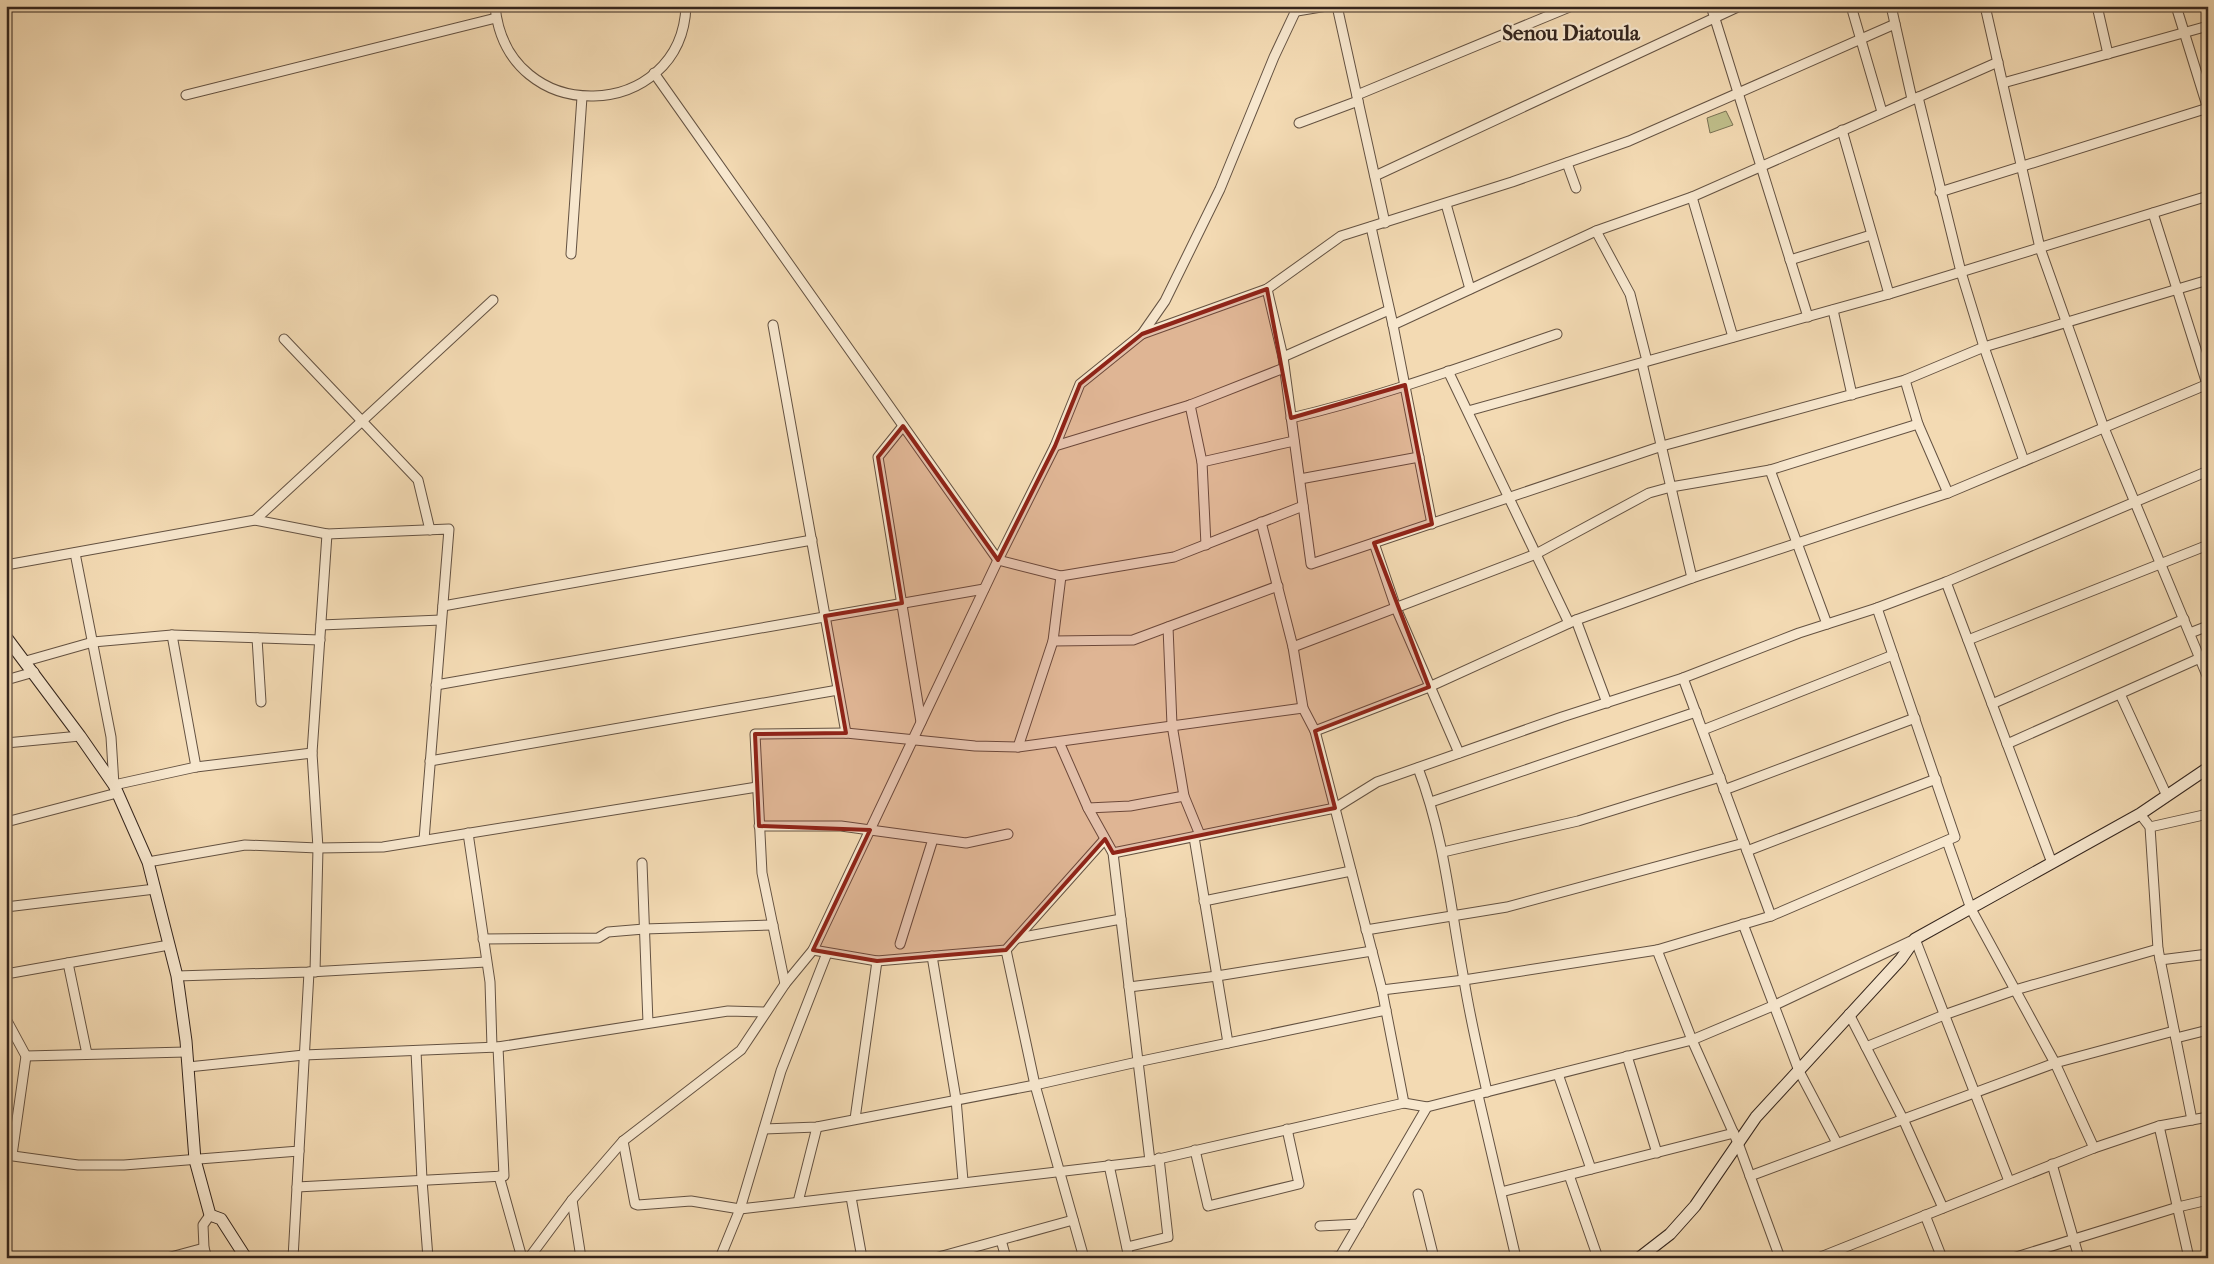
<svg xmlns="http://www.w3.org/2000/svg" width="2214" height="1264" font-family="'IM FELL French Canon',serif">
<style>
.green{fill:#bfbe8a;stroke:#7a7254}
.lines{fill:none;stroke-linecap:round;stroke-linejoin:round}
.street-casing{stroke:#645242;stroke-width:11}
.secondary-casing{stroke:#34251d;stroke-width:13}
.street{stroke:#f7e7ce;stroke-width:9}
.secondary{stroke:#f7e7ce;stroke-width:11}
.marked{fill:#8f2418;fill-opacity:0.2;stroke:#8f2418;stroke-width:4;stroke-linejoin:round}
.labels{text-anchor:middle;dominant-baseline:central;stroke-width:4.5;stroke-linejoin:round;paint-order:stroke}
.quarter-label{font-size:21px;font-weight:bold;fill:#34251d;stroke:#f7e7ce}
</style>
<rect width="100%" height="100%" fill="#f3dab3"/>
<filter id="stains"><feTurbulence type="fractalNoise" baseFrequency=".004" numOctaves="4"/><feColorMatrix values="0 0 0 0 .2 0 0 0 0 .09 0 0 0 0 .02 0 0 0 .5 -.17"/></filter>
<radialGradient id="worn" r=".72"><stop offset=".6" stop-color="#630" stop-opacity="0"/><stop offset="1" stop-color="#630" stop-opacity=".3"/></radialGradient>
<!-- green -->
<polygon class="green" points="1726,111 1733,125 1710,133 1707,118"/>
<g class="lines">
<defs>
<g id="street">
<path d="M495,6C507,130 682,122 686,6"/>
<polyline points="1337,6 1385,223"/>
<polyline points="1711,6 1808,317"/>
<polyline points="1851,6 1882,112"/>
<polyline points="1891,6 1912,99"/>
<polyline points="1985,6 2040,248 2104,428 2208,678"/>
<polyline points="2097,6 2108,54"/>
<polyline points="2176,6 2208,109"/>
<polyline points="1297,11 1327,6"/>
<polyline points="654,73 998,560 1061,576 1174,557 1303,506"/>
<polyline points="2003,83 2208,26"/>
<polyline points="186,95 496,18"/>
<polyline points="1357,95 1572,6"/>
<polyline points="1918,97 1961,272 1984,347 2024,461"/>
<polyline points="1299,123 1358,101"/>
<polyline points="1842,130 1889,294"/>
<polyline points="1567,163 1576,188"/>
<polyline points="1375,176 1740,6"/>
<polyline points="1940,192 2208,108"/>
<polyline points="1692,197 1733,337"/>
<polyline points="1446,204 1470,289"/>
<polyline points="2153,213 2207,384"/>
<polyline points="1371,227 1393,325 1432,524"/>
<polyline points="1596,231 1630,294 1647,361"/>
<polyline points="571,254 582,97"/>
<polyline points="1790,260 1871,235"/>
<polyline points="1267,289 1283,357 1311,564 1662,446 1905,380 1984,347 2208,280"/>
<polyline points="1833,310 1852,395"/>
<polyline points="773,325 846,733"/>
<polyline points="1393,325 1596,231 1692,197 1998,62"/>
<polyline points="1142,334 1267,289 1341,236 1512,182 1629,141 1895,24"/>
<polyline points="284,339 418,480 430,530"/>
<polyline points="1283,357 1389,310"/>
<polyline points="1642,363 1692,578"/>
<polyline points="1448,371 1569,623"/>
<polyline points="1905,380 1918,424"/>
<polyline points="1190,405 1202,462 1206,545"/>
<polyline points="1468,411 1889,294 2208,196"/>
<path d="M1291,418C1381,397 1469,364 1557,334"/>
<polyline points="903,426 878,457 921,722"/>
<polyline points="1055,446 1190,405 1284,368"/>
<polyline points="1202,462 1294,441"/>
<polyline points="1770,470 1827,624"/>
<polyline points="1300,479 1419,457"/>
<polyline points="255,520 493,300"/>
<polyline points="1261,522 1293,647 1303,708 1315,731 1382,990 1404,1103"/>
<polyline points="1374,543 1396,608 1459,753"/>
<polyline points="75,553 111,737 114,785 196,767 312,753"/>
<polyline points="6,565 255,520 327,534 449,529 424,840"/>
<polyline points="1946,582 2052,863"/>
<polyline points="443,606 812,540"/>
<polyline points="1576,620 1607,703"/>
<polyline points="321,625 441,620"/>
<polyline points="1168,627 1172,725 1184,796 1200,835"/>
<polyline points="2190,633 2208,626"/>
<polyline points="172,635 196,767"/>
<polyline points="257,638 261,702"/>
<polyline points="1968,640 2208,545"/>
<polyline points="1053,641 1133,640 1278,586"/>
<polyline points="1293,647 1536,554 1649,493 1671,487 1770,470 1918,424 1948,493"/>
<polyline points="26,661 93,642 172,635 320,640"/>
<polyline points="1683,678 1771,916"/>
<polyline points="6,680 34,672"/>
<polyline points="436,685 984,589"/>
<polyline points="2120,694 2167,796"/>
<polyline points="1992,704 2184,619"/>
<polyline points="1703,730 1893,655"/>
<polyline points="1315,731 1429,687 1576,620 1692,578 1948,493 2208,384"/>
<polyline points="6,743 80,736"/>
<polyline points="2007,744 2200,658"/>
<polyline points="1018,747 1053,641 1061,576"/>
<polyline points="430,761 838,690"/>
<path d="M1418,768C1445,839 1450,906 1464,980C1470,1018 1479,1055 1487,1092"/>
<polyline points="1724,790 1915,718"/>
<polyline points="1431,802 1696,712"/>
<polyline points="1088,808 1130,806 1184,796"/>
<polyline points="2140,814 2150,827 2158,949 2192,1120"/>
<polyline points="6,822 117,793"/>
<polyline points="759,826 841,826 966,843 1008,834"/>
<polyline points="2150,827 2208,814"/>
<polyline points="468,833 490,982 492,1047"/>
<polyline points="1194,837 1228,1043"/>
<polyline points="1947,841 1971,909 2055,1063 2094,1148"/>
<polyline points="1747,851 1936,779"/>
<polyline points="1443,852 1578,821 1720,777"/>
<polyline points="1113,853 1335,808 1377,782 1562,717 1683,678 1799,633 1877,608 1946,582 2208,471"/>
<polyline points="148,862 245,845 318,848 383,847 757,787"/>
<polyline points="642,863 648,1023"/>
<polyline points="1204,901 1351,871"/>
<polyline points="6,907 155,889"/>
<polyline points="1743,924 1799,1071 1837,1143"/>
<polyline points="1366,930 1507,907 1744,843"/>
<polyline points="1018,938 1121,919"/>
<polyline points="483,939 598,938 608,932 644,929 773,925"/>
<polyline points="900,944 933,839"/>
<polyline points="813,950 877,961 1006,950 1105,839"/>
<polyline points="1006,950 1035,1085 1084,1258"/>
<polyline points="1657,950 1771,916 1955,837 1877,608"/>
<polyline points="932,956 956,1099 963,1181"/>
<polyline points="2160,960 2208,954"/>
<polyline points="68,963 87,1054"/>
<polyline points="315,972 318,848 312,753 327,534"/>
<polyline points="6,974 169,945"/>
<polyline points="177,976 309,972 486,962"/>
<polyline points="6,982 6,994"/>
<polyline points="785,984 762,873 755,734 846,733 975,746 1018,747 1303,708"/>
<polyline points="1129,987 1217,976 1372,951"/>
<polyline points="1382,990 1464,980 1657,950 1692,1040 1738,1143 1780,1258"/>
<polyline points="1849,1014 1903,1119 1943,1208"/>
<polyline points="6,1019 26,1056 12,1155"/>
<polyline points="2176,1038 2208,1030"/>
<polyline points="498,1047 728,1011 766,1012"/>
<polyline points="1866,1047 1944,1015 2015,990 2158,949"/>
<polyline points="416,1051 422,1180 428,1258"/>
<polyline points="26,1056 186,1052"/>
<polyline points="1627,1056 1657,1153"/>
<polyline points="188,1067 304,1055 498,1047 504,1176 297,1187 299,1151"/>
<polyline points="1558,1074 1591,1169"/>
<polyline points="1478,1095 1516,1258"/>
<polyline points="855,1119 877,961"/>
<polyline points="2159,1126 2189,1258"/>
<polyline points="764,1129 817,1127 1035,1085 1137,1062 1386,1010"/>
<polyline points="623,1141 635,1204 638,1205 691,1201 740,1209 1150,1161 1113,853 1088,808 1059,742"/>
<polyline points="1195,1150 1208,1206 1299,1184 1287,1129"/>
<polyline points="6,1155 78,1165 124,1165 299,1151 309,972"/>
<polyline points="1150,1161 1404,1103 1427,1107 1692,1040 1775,1005 1915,939 2009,1181"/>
<polyline points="2052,1164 2079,1258"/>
<polyline points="1109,1165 1129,1258"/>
<polyline points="1569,1175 1598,1258"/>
<polyline points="499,1176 522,1258"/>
<polyline points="1750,1176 2055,1063 2174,1031"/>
<polyline points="1501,1192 1734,1133"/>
<polyline points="1418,1194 1434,1258"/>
<polyline points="851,1197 862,1258"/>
<polyline points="572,1200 581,1258"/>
<polyline points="798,1202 817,1127"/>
<polyline points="1925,1215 1942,1258"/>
<polyline points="1320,1226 1359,1224"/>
<polyline points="1001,1240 1006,1258"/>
<polyline points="1127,1247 1168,1237 1159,1158"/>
<polyline points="1336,1257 1360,1258"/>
<polyline points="167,1258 204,1248"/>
<polyline points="207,1258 204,1248 203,1225 210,1215"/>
<polyline points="293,1258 297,1187"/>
<polyline points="529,1258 572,1200 623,1141 741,1050 785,984 813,950 998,560 1055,446 1080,384 1142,334 1165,301 1220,189 1274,57 1298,6"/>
<polyline points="720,1258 740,1209 781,1071 827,953"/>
<polyline points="935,1258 1073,1220"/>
<polyline points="1339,1258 1427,1107"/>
<polyline points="1818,1258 2094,1148 2159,1126 2208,1117"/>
<polyline points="2013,1258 2178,1207 2208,1200"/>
</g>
<g id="secondary">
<polyline points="6,637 80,736 114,785 148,862 177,976 186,1041 195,1160 210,1215 221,1219 246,1258"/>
<polyline points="1639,1258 1670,1234 1695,1206 1756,1117 1901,959 1915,939 2140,814 2208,768"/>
</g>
</defs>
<!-- street casing -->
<use href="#street" class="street-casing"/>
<!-- secondary casing -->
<use href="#secondary" class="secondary-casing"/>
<!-- street -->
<use href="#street" class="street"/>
<!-- secondary -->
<use href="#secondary" class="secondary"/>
</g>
<!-- marked area -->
<path class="marked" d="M1267,289L1291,418L1405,385L1432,524L1374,543L1429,687L1315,731L1335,808L1113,853L1105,839L1006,950L877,961L813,950L870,830L759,826L755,734L846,733L825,616L902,603L878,457L903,426L998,560L1055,446L1080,384L1142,334Z"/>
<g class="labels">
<!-- quarter labels -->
<g class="quarter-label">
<text x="1571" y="33">Senou Diatoula</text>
</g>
</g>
<!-- margin -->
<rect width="2214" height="1264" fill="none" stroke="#f3dab3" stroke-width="25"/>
<rect x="8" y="8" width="2199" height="1249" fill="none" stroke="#34251d" stroke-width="2.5"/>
<rect x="12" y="12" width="2189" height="1239" fill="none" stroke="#34251d"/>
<rect width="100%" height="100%" filter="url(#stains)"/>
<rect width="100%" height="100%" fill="url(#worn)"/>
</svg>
